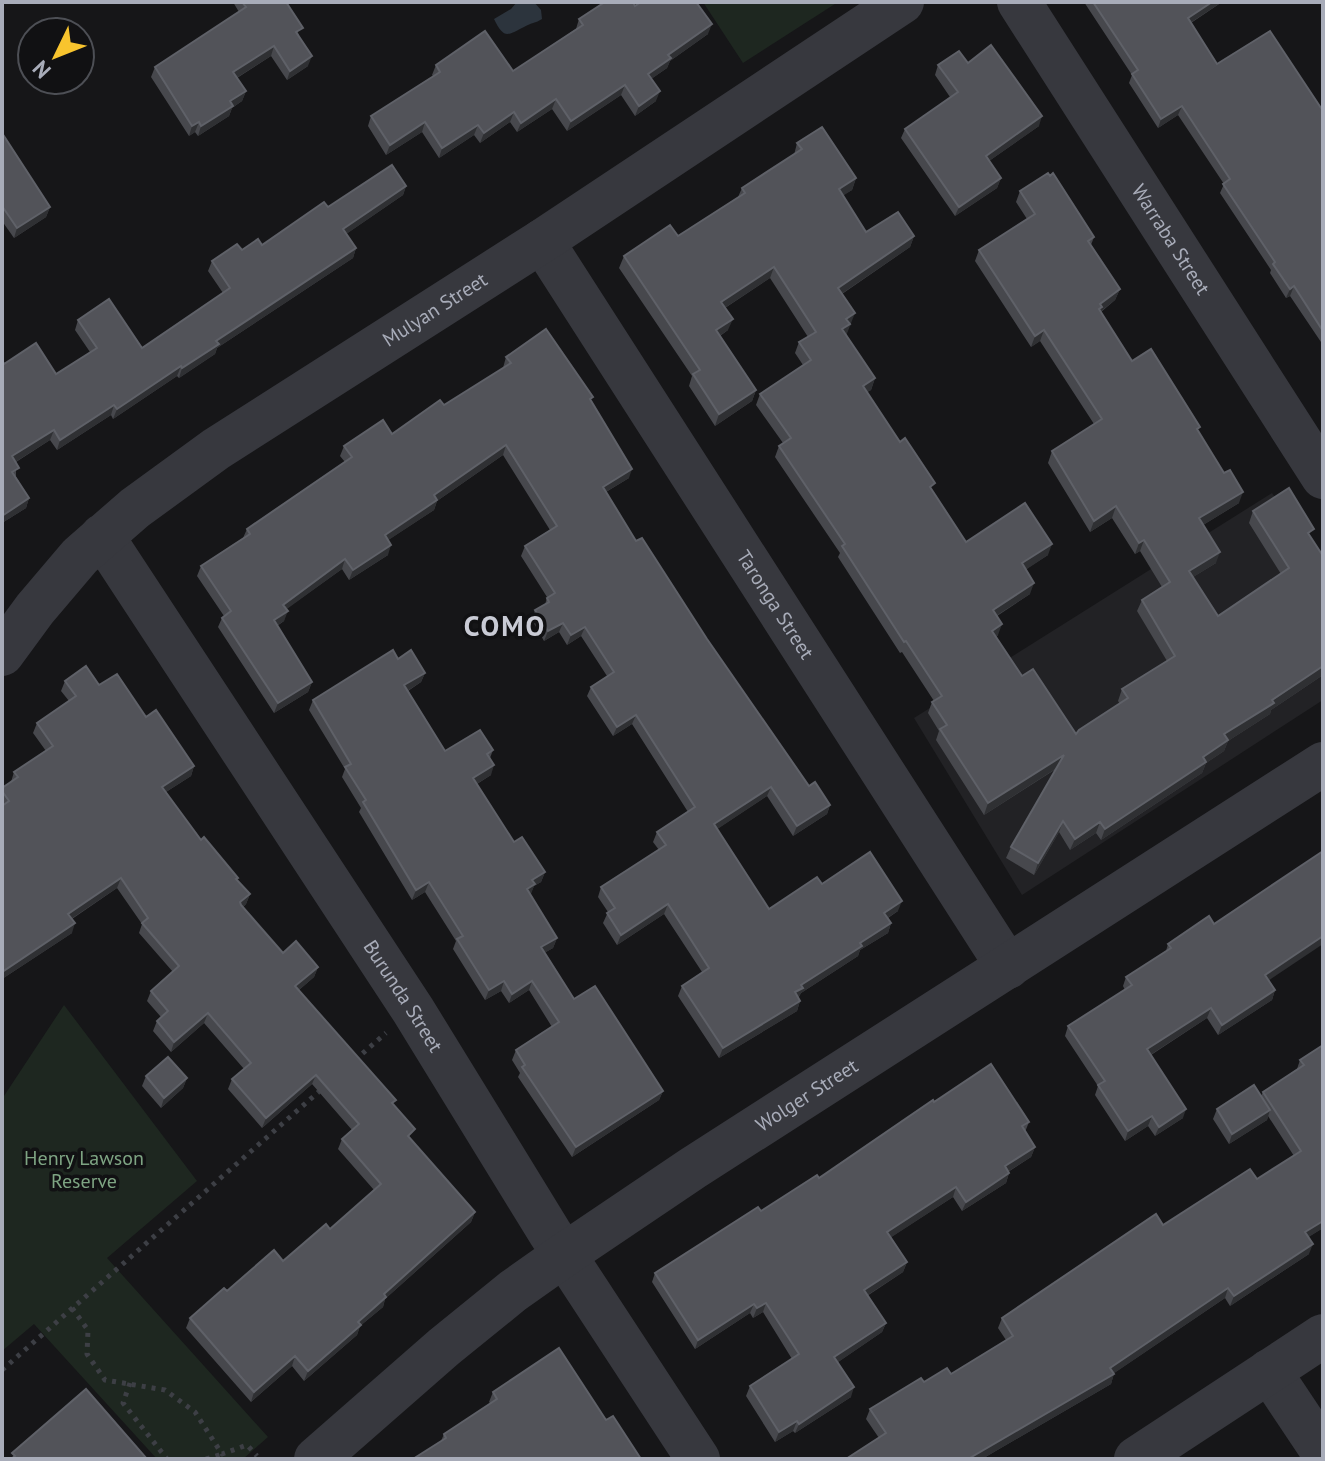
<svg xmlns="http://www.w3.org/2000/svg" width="1325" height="1461" font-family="'PT Sans',sans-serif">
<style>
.built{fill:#222225}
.green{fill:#1e2720}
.water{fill:#2c343d}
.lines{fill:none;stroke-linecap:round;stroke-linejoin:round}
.path{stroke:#3d3f45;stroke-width:5;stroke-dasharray:4 6;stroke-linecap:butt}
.minor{stroke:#37383e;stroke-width:44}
.wall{fill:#47484d}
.shaded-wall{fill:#2f3033}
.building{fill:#525359;stroke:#5f6168;stroke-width:2}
.labels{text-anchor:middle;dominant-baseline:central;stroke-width:7;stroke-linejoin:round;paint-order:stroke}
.street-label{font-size:20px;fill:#a8acb9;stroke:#111113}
.park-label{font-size:20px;fill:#7ea483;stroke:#111113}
.district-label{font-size:28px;font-weight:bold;letter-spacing:2px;fill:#c9cbd5;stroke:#111113}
</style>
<rect width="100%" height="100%" fill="#161618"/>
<!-- built -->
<polygon class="built" points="1272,493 1323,568 1323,700 1022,895 914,718"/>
<!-- green -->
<g class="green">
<polygon points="703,2 838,2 743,63"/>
<polygon points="64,1005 197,1181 107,1258 268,1437 243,1459 157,1459 34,1324 2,1351 2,1099"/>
</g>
<!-- water -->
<path class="water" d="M517,2H534L541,10L542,19C536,23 530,23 524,27C508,35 504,40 494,19L511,9Z"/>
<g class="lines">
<!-- path -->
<g class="path">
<polyline points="355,1060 386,1033"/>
<polyline points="72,1308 88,1330 87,1354 105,1380 165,1390 195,1412 222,1454 247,1445 257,1456"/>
<polyline points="2,1370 323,1088"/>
<polyline points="130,1383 123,1403 167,1459"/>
<polyline points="206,1459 222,1454"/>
</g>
<!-- minor -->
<g class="minor">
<path id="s1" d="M1019,2L1323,477"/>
<path id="s2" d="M542,241L1008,967"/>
<path id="s3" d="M102,536L413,1010L550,1233L698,1459"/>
<path id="s4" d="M2,654L35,609L80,556L135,508L216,449L542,241L902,2"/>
<polyline points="1269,1371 1323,1452"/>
<path id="s5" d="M316,1459L444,1347L513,1291L564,1255L693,1168L1323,764"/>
<polyline points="1136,1459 1323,1336"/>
</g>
</g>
<!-- wall -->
<g class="wall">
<polygon points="233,2 286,2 300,38 308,66 287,80 271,56 237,78 246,91 242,101 232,108 229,116 198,136 195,132 189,136 151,77 155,67 239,12"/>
<polygon points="1084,2 1222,2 1191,23 1217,64 1323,111 1323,345 1290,296 1286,298 1270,273 1271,270 1220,193 1224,184 1178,115 1158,128 1129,83 1132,75"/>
<polygon points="635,6 708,34 670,61 667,68 651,79 656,101 635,116 621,95 567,131 552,109 517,132 510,122 480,143 474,135 439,158 422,132 386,155 368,126 371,116 433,76 432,75 436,65 513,71 576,29 579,19"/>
<polygon points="968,63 1039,126 989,161 1001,178 997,188 955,216 901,138 905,129 950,97 935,75 938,65"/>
<polygon points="2,133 50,207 46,217 14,238 2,221"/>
<polygon points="797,143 856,178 852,190 843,195 866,232 914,236 910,247 842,294 851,325 849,326 846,335 875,378 871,390 867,392 966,542 1048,555 1026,569 1030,594 997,616 998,635 996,637 1022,676 1076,734 1120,704 1118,701 1122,689 1167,661 1137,611 1142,600 1162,587 1140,551 1135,554 1112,518 1090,532 1048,463 1052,451 1094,424 1040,341 1031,347 975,261 979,250 1027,219 1016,202 1020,191 1094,237 1091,245 1120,289 1115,300 1101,312 1132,361 1198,431 1239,503 1203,525 1216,563 1193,577 1218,616 1281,574 1249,523 1253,511 1311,537 1323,556 1323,675 1271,710 1270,714 1228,741 1224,751 1206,763 1202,773 1101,840 1096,833 1070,850 1059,832 1034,875 1006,858 1011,847 1056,769 984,815 936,740 939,731 928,713 932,702 934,701 902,652 900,653 838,557 840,553 775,457 779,446 783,443 756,405 760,394 803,365 795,353 799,342 808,337 770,278 725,308 728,330 720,336 756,390 752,401 715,426 689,386 692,376 619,268 624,256 678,236 738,197 742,188 794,155"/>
<polygon points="406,186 403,195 346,234 356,248 353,258 217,348 215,354 179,378 177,376 113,419 111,415 57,450 50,440 16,462 16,477 29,498 26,508 2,523 4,364 56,374 90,352 75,330 78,320 142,348 223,293 208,271 212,261 242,250 262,245 328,207"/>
<polygon points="506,357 591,402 629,478 606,492 636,541 707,639 809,786 830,805 827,814 793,836 767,796 717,829 769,909 822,884 898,911 888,918 891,923 888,933 860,950 858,956 801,993 798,998 800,1001 797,1011 719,1058 678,996 682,986 702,972 664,914 617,945 603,923 608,912 598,897 601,887 659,850 653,842 657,832 688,812 632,724 613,736 587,696 591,687 607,676 581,636 567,645 559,632 544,641 532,620 535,610 545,605 547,597 521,556 525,546 550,530 503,455 437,501 434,510 388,540 388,555 349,580 342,569 286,609 284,621 277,626 312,682 308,692 274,713 218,627 222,618 224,616 197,576 201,566 243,538 247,529 345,462 340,456 344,446 392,434 444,405 503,368"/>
<polygon points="398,659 425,673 421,682 408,691 445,751 493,750 490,758 491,775 477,784 514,842 545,872 541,882 534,886 530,895 557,938 553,948 544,953 574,999 663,1091 659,1100 572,1157 518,1077 520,1073 512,1060 516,1050 552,1027 529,990 509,1003 501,991 485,1000 453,949 456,941 425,892 412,900 359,812 361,808 342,777 345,769 309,710 313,700"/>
<polygon points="65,681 99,685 146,717 194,766 191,776 166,792 201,840 250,894 246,904 243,907 283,953 318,967 314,977 299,990 394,1105 411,1140 475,1212 471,1222 385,1299 383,1307 360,1326 357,1335 304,1381 292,1366 251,1402 186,1328 190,1318 227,1291 283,1261 330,1229 374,1190 338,1149 342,1139 352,1130 312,1084 262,1128 228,1089 232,1079 244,1069 204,1023 171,1052 153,1031 157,1021 161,1017 147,1001 151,991 173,972 139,933 142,924 117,888 72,919 72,933 2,979 2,788 11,782 14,772 46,751 33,733 37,723 69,701 61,691"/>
<polygon points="1214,924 1269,980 1275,990 1272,1000 1218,1035 1207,1018 1151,1055 1183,1118 1155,1136 1148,1126 1125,1141 1095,1095 1098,1086 1065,1036 1068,1026 1125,990 1123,986 1126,977 1166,951 1168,944"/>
<polygon points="1323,1045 1323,1228 1308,1237 1309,1254 1230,1306 1225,1298 1114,1373 1111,1384 982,1459 846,1459 879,1438 866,1419 870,1409 924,1382 951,1374 1006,1340 998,1328 1002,1318 1163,1225 1257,1179 1294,1156 1268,1116 1267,1120 1229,1144 1213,1119 1217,1109 1261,1096 1263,1092 1297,1069 1300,1060"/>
<polygon points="146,1076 187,1078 183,1088 161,1108 142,1086"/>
<polygon points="934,1102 1029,1122 1025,1132 1035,1147 1031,1157 1008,1172 1009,1173 1006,1183 962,1211 953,1197 891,1237 907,1262 903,1272 867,1296 886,1323 882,1332 838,1362 851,1397 795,1433 793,1431 775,1442 746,1396 750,1386 792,1359 763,1312 753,1318 750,1313 695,1349 652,1282 655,1273 819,1178"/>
<polygon points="493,1392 606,1420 441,1441 444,1434 491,1404 489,1402"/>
</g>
<!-- shaded-wall -->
<g class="shaded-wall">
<polygon points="1212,2 1222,2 1184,27 1188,18"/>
<polygon points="712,24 708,34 670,61 667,68 644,84 648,74 668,55"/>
<polygon points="274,46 271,56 230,82 233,72"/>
<polygon points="312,56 308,66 287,80 290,71"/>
<polygon points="625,85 621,95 567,131 571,121"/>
<polygon points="246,91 242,101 232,108 229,116 198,136 201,126 230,101"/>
<polygon points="660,91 656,101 635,116 639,106"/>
<polygon points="556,99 552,109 517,132 521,123"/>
<polygon points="1182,106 1178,115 1158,128 1161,119"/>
<polygon points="514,112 510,122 480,143 484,133"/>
<polygon points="1042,116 1039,126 982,166 986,156"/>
<polygon points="199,122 195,132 189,136 192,126"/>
<polygon points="425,122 422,132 386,155 390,145"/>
<polygon points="478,125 474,135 439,158 442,148"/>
<polygon points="856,178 852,190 835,201 839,189"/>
<polygon points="1001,178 997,188 955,216 959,207"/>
<polygon points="406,186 403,195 339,239 343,229"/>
<polygon points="50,207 46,217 14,238 17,228"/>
<polygon points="914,236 910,247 834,299 838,288"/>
<polygon points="356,248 353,258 217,348 215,354 179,378 182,368 216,341"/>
<polygon points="774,267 770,278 717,313 721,302"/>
<polygon points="1294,286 1290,296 1286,298 1290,289"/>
<polygon points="1120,289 1115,300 1100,312 1098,318 1100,304"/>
<polygon points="855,313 846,336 838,340 846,319"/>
<polygon points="733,319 728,330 712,341 716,330"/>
<polygon points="1044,330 1040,341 1031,347 1035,336"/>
<polygon points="181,366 177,376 113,419 117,409"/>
<polygon points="875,378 871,390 859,397 863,386"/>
<polygon points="756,390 752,401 715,426 719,414"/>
<polygon points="114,405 111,415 57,450 60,440"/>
<polygon points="54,430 50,440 9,466 12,456"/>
<polygon points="506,445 503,455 437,501 434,510 381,545 385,535 434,495"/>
<polygon points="632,469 629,478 599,496 603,487"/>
<polygon points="1243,492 1239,503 1195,530 1199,518"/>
<polygon points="29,498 26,508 2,523 2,516"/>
<polygon points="1116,506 1112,518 1090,532 1094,521"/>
<polygon points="1144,540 1140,551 1135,554 1139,543"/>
<polygon points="1052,544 1048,555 1018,575 1022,563"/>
<polygon points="391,545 388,555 349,580 353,570"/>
<polygon points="1220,552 1216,563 1185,582 1189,571"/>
<polygon points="345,559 342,569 280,614 283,605"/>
<polygon points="1034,583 1030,594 988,621 993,610"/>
<polygon points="288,611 284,621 270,630 274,620"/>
<polygon points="563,623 559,632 544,641 548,631"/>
<polygon points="1002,624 998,635 988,642 992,631"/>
<polygon points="585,627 581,636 567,645 571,635"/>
<polygon points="1323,666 1323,675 1271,710 1270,714 1228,741 1224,751 1206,763 1202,773 1101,840 1105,829 1203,757 1224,734"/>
<polygon points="425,673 421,682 401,695 404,685"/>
<polygon points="312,682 308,692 274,713 278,703"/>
<polygon points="636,715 632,724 613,736 617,727"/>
<polygon points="1064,755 1060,766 984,815 988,803"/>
<polygon points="494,765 491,775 470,788 473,778"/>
<polygon points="194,766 191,776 158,797 162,787"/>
<polygon points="771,787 767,796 710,834 714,824"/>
<polygon points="830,805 827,814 793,836 797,826"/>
<polygon points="1063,821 1059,832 1034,875 1038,863"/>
<polygon points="1100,822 1096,833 1070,850 1075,839"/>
<polygon points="545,872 541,882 534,886 531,894 523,899 532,880"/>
<polygon points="121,878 117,888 65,923 68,914"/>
<polygon points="429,882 425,892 412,900 416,890"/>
<polygon points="250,894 246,904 237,912 240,902"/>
<polygon points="902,901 898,911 881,922 884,913"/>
<polygon points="668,904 664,914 617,945 621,935"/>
<polygon points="75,923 72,933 2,979 2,972"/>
<polygon points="891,923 888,933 860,950 858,956 801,993 799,997 791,1002 795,992 801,985 860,943"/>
<polygon points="1323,936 1323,944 1262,985 1265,975"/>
<polygon points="557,938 553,948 537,957 541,947"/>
<polygon points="318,967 314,977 292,996 295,986"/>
<polygon points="504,981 501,991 485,1000 489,990"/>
<polygon points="532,981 529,990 509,1003 512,994"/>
<polygon points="1275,990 1272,1000 1218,1035 1222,1025"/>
<polygon points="800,1001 797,1011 719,1058 723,1048"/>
<polygon points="1211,1008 1207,1018 1144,1059 1147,1049"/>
<polygon points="208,1013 204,1023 171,1052 174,1042"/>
<polygon points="316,1075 312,1084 262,1128 266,1118"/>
<polygon points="187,1078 183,1088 161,1108 164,1098"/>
<polygon points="663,1091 659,1100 572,1157 576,1147"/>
<polygon points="1186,1109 1183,1118 1155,1136 1159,1127"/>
<polygon points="1270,1110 1267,1120 1229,1144 1232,1134"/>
<polygon points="1152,1116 1148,1126 1125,1141 1128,1131"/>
<polygon points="1035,1147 1031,1157 1001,1176 1005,1166"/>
<polygon points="1009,1173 1006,1183 962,1211 966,1202"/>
<polygon points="956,1187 953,1197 884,1242 887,1232"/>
<polygon points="475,1212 471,1222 385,1299 383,1307 360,1326 357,1335 304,1381 308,1371 384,1294"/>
<polygon points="1323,1221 1323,1228 1301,1242 1305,1232"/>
<polygon points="1313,1244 1309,1254 1230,1306 1234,1296"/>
<polygon points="907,1262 903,1272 860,1300 864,1290"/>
<polygon points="1228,1288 1225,1298 1107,1378 1110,1368"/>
<polygon points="766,1303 763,1312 753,1318 757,1308"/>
<polygon points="754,1304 750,1313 695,1349 698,1340"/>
<polygon points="886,1323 882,1332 831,1367 834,1357"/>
<polygon points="295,1356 292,1366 251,1402 254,1392"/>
<polygon points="1114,1374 1111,1384 982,1459 968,1459"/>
<polygon points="854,1387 851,1397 795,1433 799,1424"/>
<polygon points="797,1421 793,1431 775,1442 779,1432"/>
</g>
<!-- building -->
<g class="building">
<polygon points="242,2 286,2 303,28 296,32 312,56 290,71 274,46 233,72 246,91 230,101 233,106 201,126 199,122 192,126 155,67 246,7"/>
<polygon points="605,2 633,2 635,6 641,2 696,2 712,24 668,55 671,58 648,74 660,91 639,106 625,85 571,121 556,99 521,123 514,112 484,133 478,125 442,148 425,122 390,145 371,116 440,72 436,65 485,31 513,71 583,25 579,19"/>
<polygon points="1093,2 1212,2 1188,18 1217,64 1270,31 1323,111 1323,331 1294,286 1290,289 1273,264 1275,262 1223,184 1230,179 1182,106 1161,119 1132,74 1138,70"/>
<polygon points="991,45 1042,116 986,156 1001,178 959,207 905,129 958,92 938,65 959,51 968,63"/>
<polygon points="822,127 856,178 839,189 866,232 898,212 914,236 838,288 855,313 846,319 850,324 842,329 875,378 863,386 900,442 905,438 935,483 930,487 966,542 1025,503 1052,544 1022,563 1034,583 993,610 1002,624 992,631 1022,676 1033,669 1076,734 1079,730 1128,698 1122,689 1175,656 1142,600 1170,582 1144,540 1139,543 1116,506 1094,521 1052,451 1102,419 1044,330 1035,336 979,250 1035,214 1020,191 1048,173 1050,176 1053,173 1094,237 1088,241 1120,289 1100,304 1102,307 1099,309 1132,361 1151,349 1200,427 1197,429 1224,473 1230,470 1243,492 1199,518 1220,552 1189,571 1218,616 1289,568 1253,511 1289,488 1314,529 1308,533 1323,556 1323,666 1272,700 1274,703 1224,734 1228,740 1203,757 1206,762 1105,829 1100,822 1075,839 1063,821 1038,863 1011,847 1064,755 988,803 940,729 947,725 932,702 942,696 906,641 904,642 842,546 845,544 779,446 791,438 760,394 811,360 799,342 816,332 774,267 721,302 733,319 716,330 756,390 719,414 693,374 700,370 624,256 670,225 678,236 745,193 742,188 802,149 797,143"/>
<polygon points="2,133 50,207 17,228 2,206"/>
<polygon points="392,165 406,186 343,229 356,248 216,341 219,344 182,368 181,366 117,409 114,405 60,440 54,430 12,456 19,468 12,472 29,498 2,516 2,360 4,364 36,343 56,374 97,348 78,320 109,299 142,348 230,288 212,261 237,244 242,250 258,239 262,245 324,202 328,207"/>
<polygon points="546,329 593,397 590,399 632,469 603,487 636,541 642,538 707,639 809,786 815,782 830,805 797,826 771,787 714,824 769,909 817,877 822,884 870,852 902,901 884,913 891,923 860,943 862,946 801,985 803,988 795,992 800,1001 723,1048 682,986 709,968 668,904 621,935 607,913 615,908 601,887 666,845 657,832 695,807 636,715 617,727 591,687 614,672 585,627 571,635 563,623 548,631 535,610 549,602 547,598 555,593 525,546 557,526 506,445 434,495 437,500 385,535 391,545 353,570 345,559 283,605 288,611 274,620 312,682 278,703 222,618 231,611 201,566 250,534 247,529 352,457 344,446 383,420 392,434 440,400 444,405 511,363 506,357"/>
<polygon points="393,650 398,659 411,650 425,673 404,685 445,751 480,730 493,750 487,754 494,765 473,778 514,842 522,837 545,872 532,880 535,884 527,889 557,938 541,947 574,999 595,986 663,1091 576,1147 522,1067 525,1065 516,1050 559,1022 532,981 512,994 504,981 489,990 457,939 463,936 429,882 416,890 363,802 366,800 345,767 351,764 313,700"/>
<polygon points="86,666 99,685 117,674 146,717 156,710 194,766 162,787 201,840 204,837 238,878 236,879 250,894 240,902 241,905 283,953 296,941 318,967 295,986 396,1100 392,1103 415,1129 408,1136 475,1212 384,1294 386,1297 358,1322 361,1325 308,1371 295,1356 254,1392 190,1318 224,1288 227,1291 274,1250 283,1261 326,1224 330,1229 381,1184 342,1139 359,1124 316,1075 266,1118 232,1079 251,1063 208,1013 174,1042 157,1021 168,1011 151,991 179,966 142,923 148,918 121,878 68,914 75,923 2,972 2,806 9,801 2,791 2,788 18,777 14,772 53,746 37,723 76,696 65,681"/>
<polygon points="1323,851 1323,936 1265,975 1275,990 1222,1025 1211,1008 1147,1049 1186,1109 1159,1127 1152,1116 1128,1131 1098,1085 1105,1081 1068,1026 1132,985 1126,977 1171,948 1168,944 1209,916 1214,924"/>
<polygon points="1323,1045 1323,1221 1305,1232 1313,1244 1234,1296 1228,1288 1110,1368 1114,1374 968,1459 846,1459 886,1433 870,1409 921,1378 924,1382 947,1368 951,1374 1013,1336 1002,1318 1156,1214 1163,1225 1250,1169 1257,1179 1301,1151 1263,1092 1304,1065 1300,1060"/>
<polygon points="168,1057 187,1078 164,1098 146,1076"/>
<polygon points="991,1064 1029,1122 1022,1126 1035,1147 1005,1166 1009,1173 966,1202 956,1187 887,1232 907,1262 864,1290 886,1323 834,1357 854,1387 799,1424 797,1421 779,1432 750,1386 799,1354 766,1303 757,1308 754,1304 698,1340 655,1273 758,1207 761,1211 817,1175 819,1178 933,1100 934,1102"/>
<polygon points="1254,1085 1270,1110 1232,1134 1217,1109"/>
<polygon points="559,1348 606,1420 613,1416 641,1459 413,1459 446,1438 444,1434 497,1399 493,1392"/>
<polygon points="86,1389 147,1459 11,1459 15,1456 12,1453"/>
</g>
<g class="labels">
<!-- street labels -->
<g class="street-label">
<text stroke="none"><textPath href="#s1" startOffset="282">Warraba Street</textPath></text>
<text stroke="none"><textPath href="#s4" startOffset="558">Mulyan Street</textPath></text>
<text stroke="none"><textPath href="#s2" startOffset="432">Taronga Street</textPath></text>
<text stroke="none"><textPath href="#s3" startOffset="550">Burunda Street</textPath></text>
<text stroke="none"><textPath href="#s5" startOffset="612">Wolger Street</textPath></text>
</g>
<!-- park labels -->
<g class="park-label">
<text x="84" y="1158">Henry Lawson<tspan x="84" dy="23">Reserve</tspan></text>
</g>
<!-- district labels -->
<g class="district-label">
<text x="505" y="625">COMO</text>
</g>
</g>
<!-- border -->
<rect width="1325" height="1461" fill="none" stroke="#a8acb9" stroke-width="8"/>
<!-- north arrow -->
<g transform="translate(56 56) rotate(227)"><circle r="38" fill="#111113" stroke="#4d4f55" stroke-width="2"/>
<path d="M0-6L14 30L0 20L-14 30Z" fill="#f8c42e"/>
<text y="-12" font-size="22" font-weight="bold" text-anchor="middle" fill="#a8acb9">N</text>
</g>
</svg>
